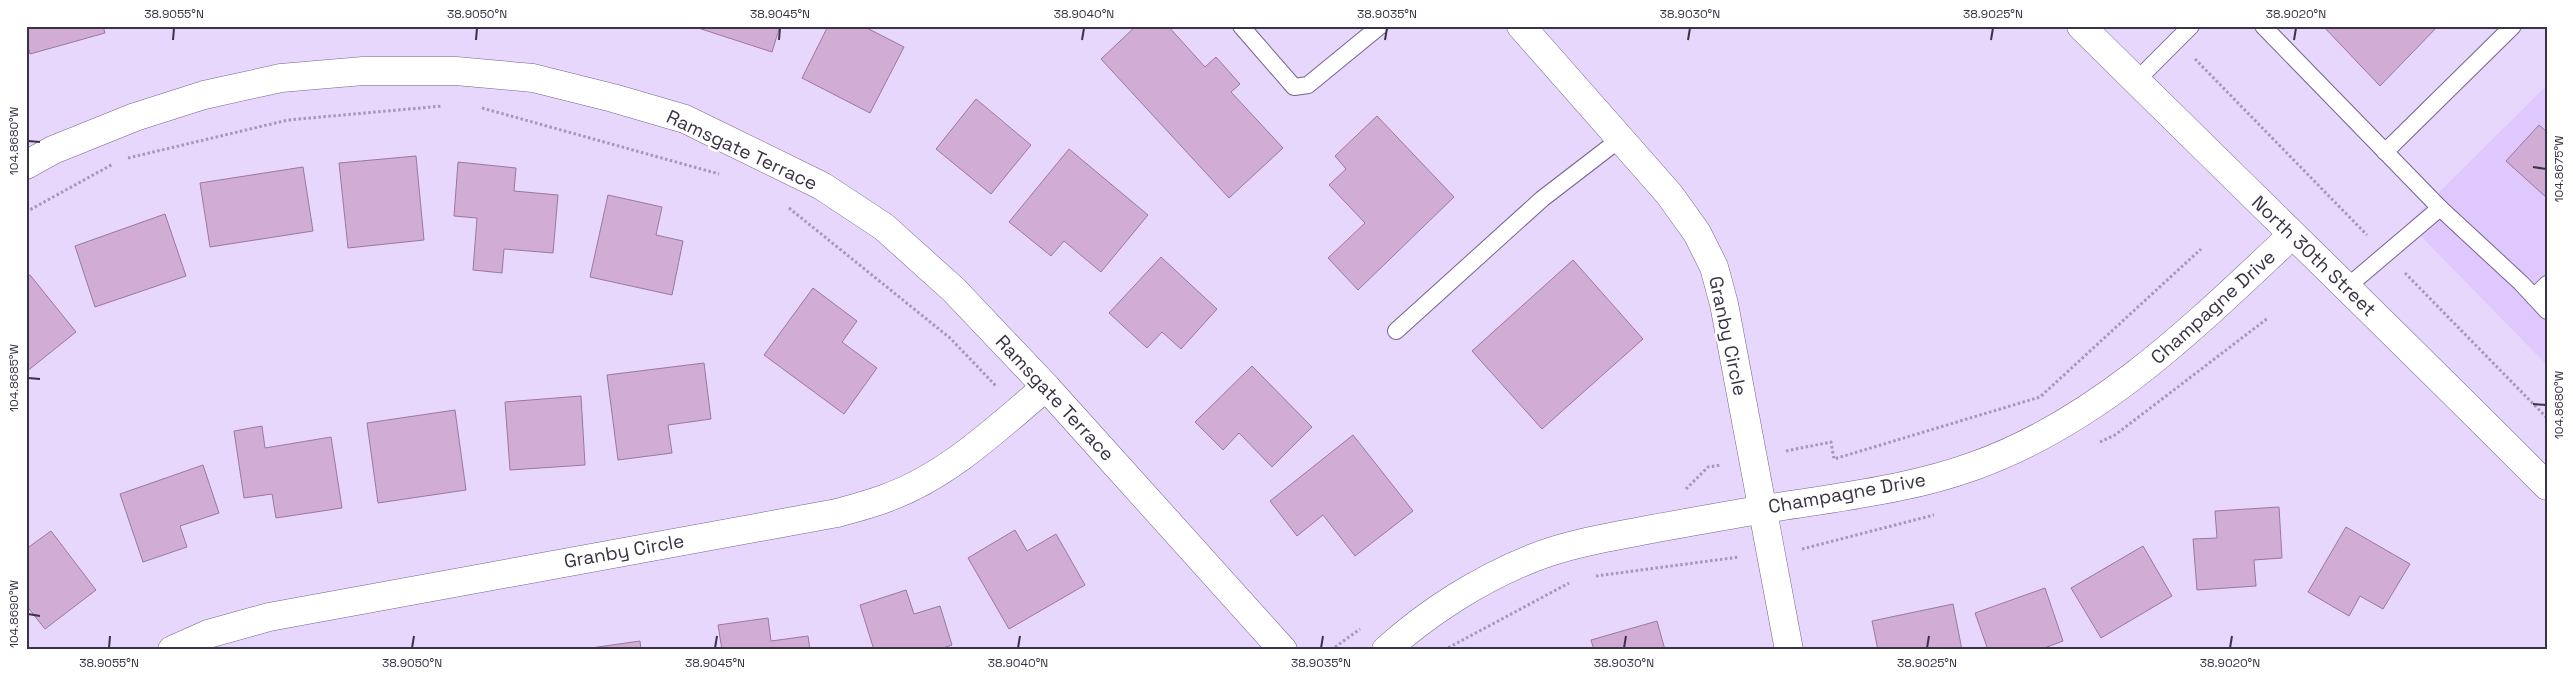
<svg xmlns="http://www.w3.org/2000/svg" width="2573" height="676" font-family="'Space Grotesk',sans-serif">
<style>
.built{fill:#dfc8fe}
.building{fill:#d1acd4;stroke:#9b789d}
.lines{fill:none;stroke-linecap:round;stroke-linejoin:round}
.lane-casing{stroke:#76648e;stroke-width:18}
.street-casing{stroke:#76648e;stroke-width:29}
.primary-casing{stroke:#76648e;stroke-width:29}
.path{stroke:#a598b6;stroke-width:3;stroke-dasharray:2.5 2.5;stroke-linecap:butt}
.lane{stroke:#fff;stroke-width:16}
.street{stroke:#fff;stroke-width:28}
.primary{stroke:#fff;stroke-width:28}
.ticks{fill:none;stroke:#3a3245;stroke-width:2}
.labels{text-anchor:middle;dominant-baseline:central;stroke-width:5;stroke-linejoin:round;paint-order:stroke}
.street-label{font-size:19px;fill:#3a3245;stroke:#fff}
.neatline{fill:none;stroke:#3a3245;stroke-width:2}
.ticks-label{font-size:12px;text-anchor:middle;fill:#3a3245}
</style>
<rect width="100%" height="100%" fill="#e7d7fd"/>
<!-- built -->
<polygon class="built" points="2547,85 2547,365 2408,223"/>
<!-- building -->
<g class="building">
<polygon points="26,26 103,26 105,33 30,54 26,39"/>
<polygon points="692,26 780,26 772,52"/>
<polygon points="828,26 863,26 904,47 870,113 802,78"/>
<polygon points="1136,26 1168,26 1205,67 1216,57 1240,84 1231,92 1283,148 1229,198 1101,59"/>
<polygon points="2323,26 2438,26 2380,86"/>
<polygon points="976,99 1031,145 991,194 936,149"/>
<polygon points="1377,116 1454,197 1358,290 1328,258 1365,223 1329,185 1346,169 1335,156"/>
<polygon points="2539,125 2547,132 2547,198 2506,161"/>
<polygon points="1069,149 1148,215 1101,272 1064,241 1051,256 1009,222"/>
<polygon points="416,156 424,240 348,248 339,163"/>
<polygon points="458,162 516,168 514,191 558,195 553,253 504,249 502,273 473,270 477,218 454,216"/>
<polygon points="303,167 313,231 210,247 200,183"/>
<polygon points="608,195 662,207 656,235 683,241 672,295 590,277"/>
<polygon points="165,214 186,276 95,307 75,246"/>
<polygon points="1161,257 1217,309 1181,349 1162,332 1147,348 1109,313"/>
<polygon points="1573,260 1643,339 1542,429 1472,351"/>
<polygon points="30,275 76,332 26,372 26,277"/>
<polygon points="813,288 857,321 842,342 877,368 844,414 764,355"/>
<polygon points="704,363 711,419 668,425 672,453 618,460 607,375"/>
<polygon points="1252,366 1312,427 1272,467 1239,433 1223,450 1195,422"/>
<polygon points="581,396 585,465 510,470 505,402"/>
<polygon points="455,410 466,490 378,503 367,423"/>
<polygon points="262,426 265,448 331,437 342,508 276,518 272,494 244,498 234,431"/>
<polygon points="1353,435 1413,511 1355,556 1323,515 1297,536 1270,501"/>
<polygon points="203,465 219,513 180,526 187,547 143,562 120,494"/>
<polygon points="2279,507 2282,558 2254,560 2256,586 2197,590 2193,539 2217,538 2215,511"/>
<polygon points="2346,527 2410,564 2383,609 2360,596 2349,616 2308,592"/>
<polygon points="1015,530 1027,551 1056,534 1085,585 1009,629 968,558"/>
<polygon points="51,531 96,590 45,629 26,605 26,549"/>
<polygon points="2143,546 2172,596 2101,638 2071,588"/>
<polygon points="2045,588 2063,641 2039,650 1988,650 1975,613"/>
<polygon points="906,590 914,614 940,606 952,645 937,650 874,650 860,605"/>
<polygon points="1953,604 1962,650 1878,650 1872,621"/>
<polygon points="768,618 771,641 808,636 810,650 722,650 718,625"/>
<polygon points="1657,621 1665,650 1594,650 1591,640"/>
<polygon points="640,641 641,650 591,650 591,648"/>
</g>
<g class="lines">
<defs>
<g id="lane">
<polyline points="1241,26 1294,87 1308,85 1380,26"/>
<polyline points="2263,26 2440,208 2521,283 2547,311"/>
<polyline points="2136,81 2191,26"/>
<polyline points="2385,152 2513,26"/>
<polyline points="2347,287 2440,208"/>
<polyline points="2534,297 2547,284"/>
<polyline points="1396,331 1542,199 1620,139"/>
</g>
<g id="street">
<polyline points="1521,26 1669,194 1697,233 1714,267 1724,304 1789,650"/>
<polyline points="26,165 53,150 135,117 204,95 281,78 363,71 456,71 533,78 613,98 685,119 822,186 884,227 954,290 1046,387 1283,650"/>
<path d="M172,650L208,634L269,617L837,513C854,508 872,504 889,497C949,475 998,427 1046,387"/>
<path d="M1386,650C1428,612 1480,579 1533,558C1571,543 1612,537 1652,529C1703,520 1753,510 1804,503C1861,494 1919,486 1974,466C2100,421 2196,325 2291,236"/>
</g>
<path id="primary" d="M2081,26C2236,180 2393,331 2547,486"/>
</defs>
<!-- lane casing -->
<use href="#lane" class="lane-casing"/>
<!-- street casing -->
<use href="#street" class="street-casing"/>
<!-- primary casing -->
<use href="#primary" class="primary-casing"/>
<!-- path -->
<g class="path">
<polyline points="2195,59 2367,235"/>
<polyline points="482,108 719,174"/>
<polyline points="128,158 288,120 442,106"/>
<polyline points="789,208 950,338 996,386"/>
<polyline points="26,212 113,164"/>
<polyline points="2405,273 2547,418"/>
<polyline points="2100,442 2115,435 2268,318"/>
<polyline points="1786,451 1831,442 1834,459 2040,397 2201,249"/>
<polyline points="1686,489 1708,467 1721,465"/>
<polyline points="1802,549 1934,515"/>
<polyline points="1596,576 1739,557"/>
<polyline points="1331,650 1360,629"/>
<polyline points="1444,650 1569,583"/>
</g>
<!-- lane -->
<use href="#lane" class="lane"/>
<!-- street -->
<use href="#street" class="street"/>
<!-- primary -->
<use href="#primary" class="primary"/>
</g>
<!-- ticks -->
<path class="ticks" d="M173,40L174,28M476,40L477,28M779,40L780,28M1082,40L1084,28M1385,40L1387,28M1688,40L1690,28M1991,40L1993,28M2294,40L2296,28M28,141L40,142M2533,167L2546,169M28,378L40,379M2533,404L2546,405M28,614L40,616M109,648L110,636M412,648L414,636M715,648L717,636M1018,648L1020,636M1321,648L1323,636M1624,648L1626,636M1927,648L1929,636M2230,648L2232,636"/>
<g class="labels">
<!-- street labels -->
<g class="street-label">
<text transform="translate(742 150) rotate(25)">Ramsgate Terrace</text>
<text transform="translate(2314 256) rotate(44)">North 30th Street</text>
<text transform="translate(2213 307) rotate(-42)">Champagne Drive</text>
<text transform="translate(1728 336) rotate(78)">Granby Circle</text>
<text transform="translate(1055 398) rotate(47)">Ramsgate Terrace</text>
<text transform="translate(1847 493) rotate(-10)">Champagne Drive</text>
<text transform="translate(624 551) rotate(-10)">Granby Circle</text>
</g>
</g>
<!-- border -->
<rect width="2573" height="676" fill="none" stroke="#ffffff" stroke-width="55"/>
<rect x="28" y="28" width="2518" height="620" class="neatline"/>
<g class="ticks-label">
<text x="174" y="18">38.9055°N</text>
<text x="477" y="18">38.9050°N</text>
<text x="780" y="18">38.9045°N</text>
<text x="1084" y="18">38.9040°N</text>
<text x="1387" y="18">38.9035°N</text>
<text x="1690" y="18">38.9030°N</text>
<text x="1993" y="18">38.9025°N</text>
<text x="2296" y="18">38.9020°N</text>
<text transform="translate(14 141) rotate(-90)" y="4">104.8680°W</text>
<text transform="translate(2559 169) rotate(-90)" y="4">104.8675°W</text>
<text transform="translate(14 378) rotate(-90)" y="4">104.8685°W</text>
<text transform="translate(2559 405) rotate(-90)" y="4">104.8680°W</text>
<text transform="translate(14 614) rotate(-90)" y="4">104.8690°W</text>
<text x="109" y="667">38.9055°N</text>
<text x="412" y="667">38.9050°N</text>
<text x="715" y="667">38.9045°N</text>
<text x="1018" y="667">38.9040°N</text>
<text x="1321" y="667">38.9035°N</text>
<text x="1624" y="667">38.9030°N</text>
<text x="1927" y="667">38.9025°N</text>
<text x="2230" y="667">38.9020°N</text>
</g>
</svg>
